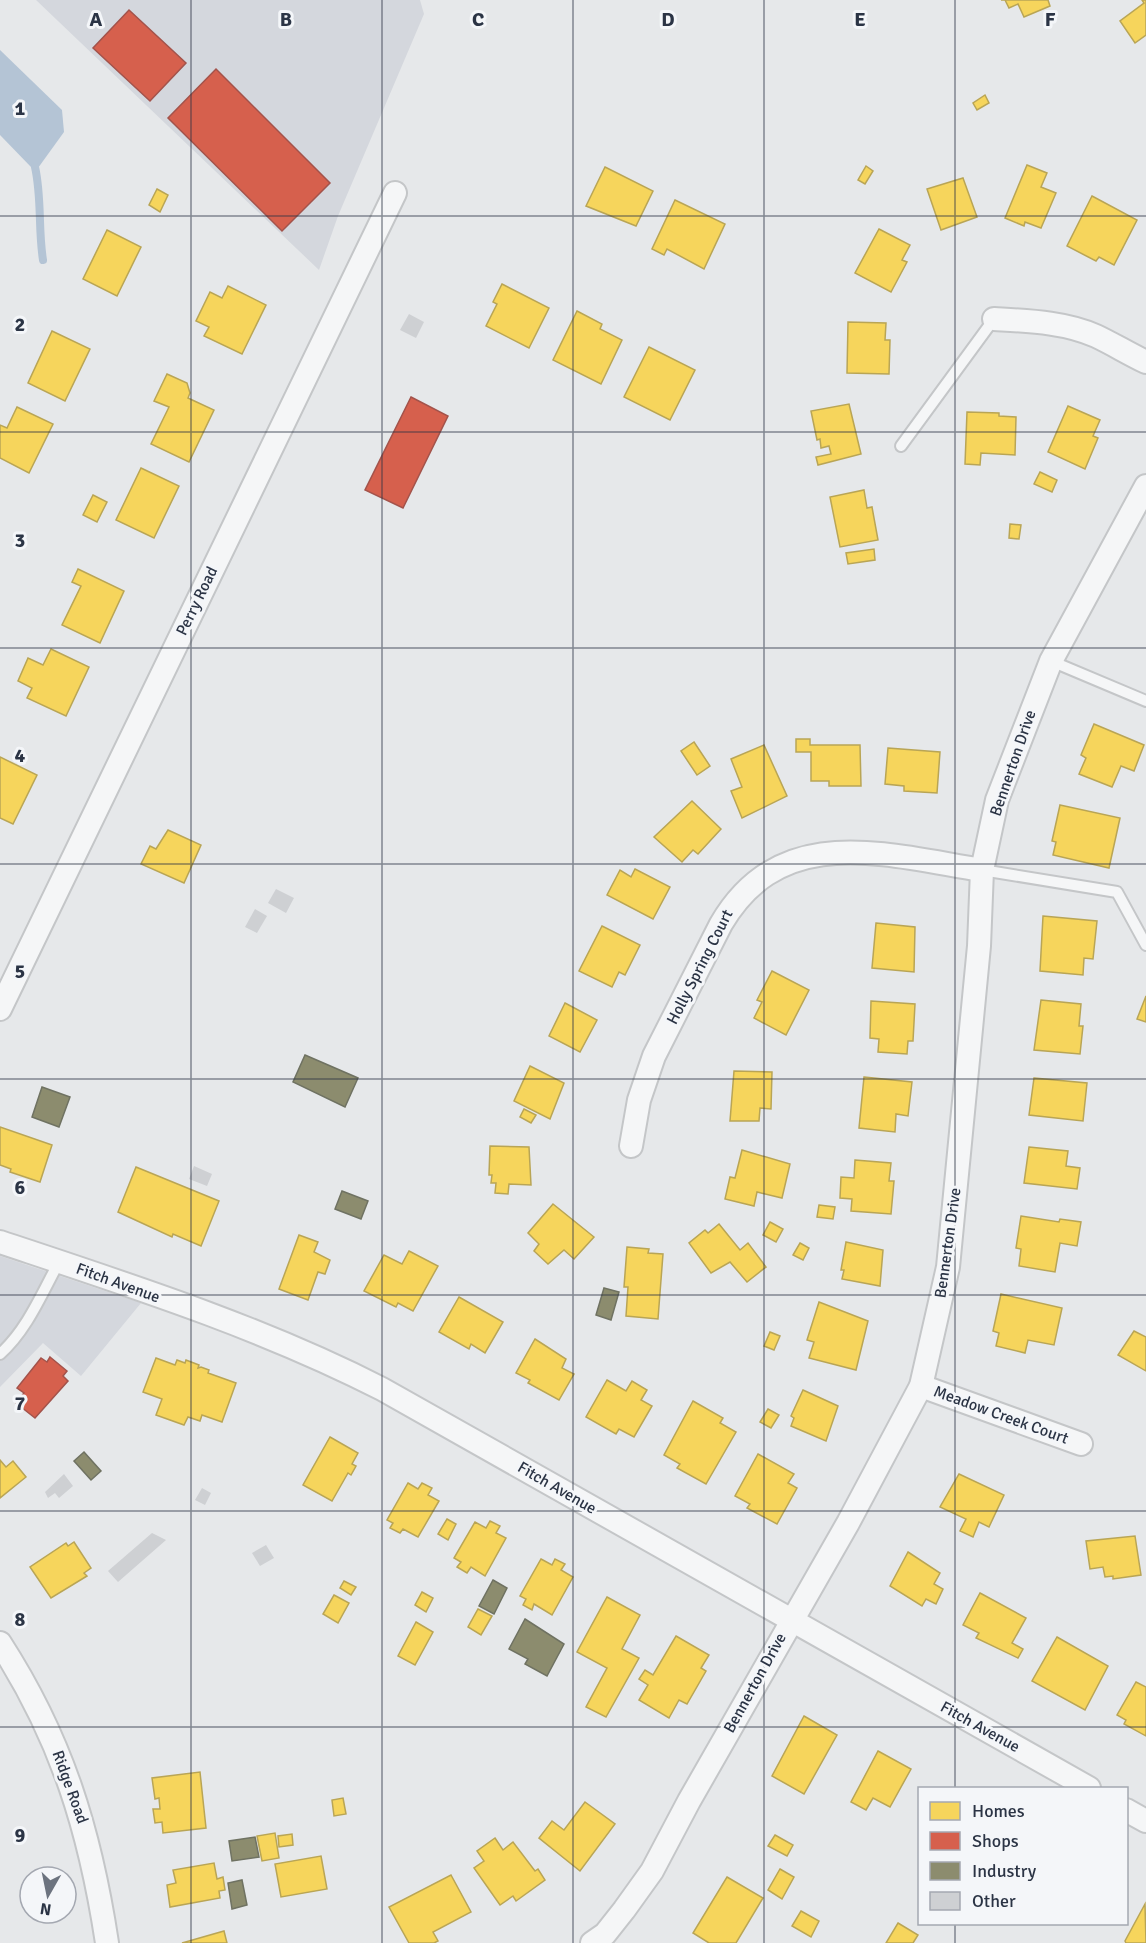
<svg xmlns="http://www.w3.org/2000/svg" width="1146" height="1943" font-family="Signika,sans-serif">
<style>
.built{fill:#d4d7dd}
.water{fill:#b4c4d5}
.homes{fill:#f6d55c;stroke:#b9a555;stroke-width:1.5}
.shops{fill:#d6604d;stroke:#a3534b;stroke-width:1.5}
.industry{fill:#8c8c6e;stroke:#6f7262;stroke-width:1.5}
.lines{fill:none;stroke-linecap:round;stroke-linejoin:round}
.stream{stroke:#b4c4d5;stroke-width:8}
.building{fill:#ced0d3}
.service-casing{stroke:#c4c6c8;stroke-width:14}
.minor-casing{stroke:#c4c6c8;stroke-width:26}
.service{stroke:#f5f6f7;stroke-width:10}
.minor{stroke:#f5f6f7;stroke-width:22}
.grid{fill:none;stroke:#2b3445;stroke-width:1.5;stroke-opacity:0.55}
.labels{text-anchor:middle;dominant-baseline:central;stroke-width:6;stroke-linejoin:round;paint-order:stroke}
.street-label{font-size:16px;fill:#2b3445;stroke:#f4f6f9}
.grid-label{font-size:20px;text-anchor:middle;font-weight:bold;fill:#2b3445;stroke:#f4f6f9;stroke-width:6;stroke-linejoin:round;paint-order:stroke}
</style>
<rect width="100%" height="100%" fill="#e6e8ea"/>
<!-- built -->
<g class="built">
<polygon points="36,0 420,0 424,14 338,216 319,270"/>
<polygon points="0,1256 141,1303 81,1376 43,1343 0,1387"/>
</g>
<!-- water -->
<polygon class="water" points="0,50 62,110 64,132 38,168 31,167 0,135"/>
<!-- homes -->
<g class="homes">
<polygon points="1001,0 1048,0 1050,6 1024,17 1018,4 1009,8 1005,0"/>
<polygon points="1142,0 1146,0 1146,35 1135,43 1120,21 1144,3"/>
<polygon points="985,95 989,103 977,110 973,103"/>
<polygon points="1027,165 1047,173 1041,187 1056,193 1041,228 1025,222 1024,226 1005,218"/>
<polygon points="866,166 873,171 865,184 858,180"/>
<polygon points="605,167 653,191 636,226 586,206"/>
<polygon points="963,178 977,217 941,230 927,189"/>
<polygon points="157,189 168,195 160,212 149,205"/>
<polygon points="1092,196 1137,220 1114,265 1099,257 1096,261 1067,246"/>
<polygon points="675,200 725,224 704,269 667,249 664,255 652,249"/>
<polygon points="879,229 910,245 902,260 907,262 891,292 855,273"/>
<polygon points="107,230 141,247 117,296 83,279"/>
<polygon points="502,284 549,308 529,348 486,326 497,304 493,302"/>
<polygon points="228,286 266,305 242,354 204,336 209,327 196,321 210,292 222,298"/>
<polygon points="577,311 602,324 600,329 622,340 601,384 553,360"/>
<polygon points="848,322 886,323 885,340 890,340 889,374 847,373"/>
<polygon points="52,331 90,349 65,401 28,383"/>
<polygon points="649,347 695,370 670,420 624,397"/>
<polygon points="167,374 187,383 190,393 188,398 214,410 189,462 151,444 169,407 154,401"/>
<polygon points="849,404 861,454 818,465 816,457 831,454 829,446 821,448 820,439 817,440 811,411"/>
<polygon points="1068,406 1100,420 1093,436 1098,438 1085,469 1048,452"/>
<polygon points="17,407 53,424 29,473 0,458 0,425 7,428"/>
<polygon points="967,412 999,413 999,416 1016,417 1015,455 981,453 980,465 965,464"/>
<polygon points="141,468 179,486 154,538 116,520"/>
<polygon points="1040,472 1057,480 1052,492 1034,484"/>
<polygon points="864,490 867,508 872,507 878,540 840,547 830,497"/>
<polygon points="93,495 107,502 97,522 83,515"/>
<polygon points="1010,524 1021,525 1019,539 1009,538"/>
<polygon points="874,549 875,560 848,564 846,553"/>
<polygon points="78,569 124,591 100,643 62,625 81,586 72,582"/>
<polygon points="51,649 89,667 66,716 27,698 32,688 18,681 28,658 43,665"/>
<polygon points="1094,724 1144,745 1134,771 1121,766 1112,787 1079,774 1086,758 1081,755"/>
<polygon points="796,739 810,739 810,745 860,745 861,786 829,786 829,781 811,781 811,752 796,752"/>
<polygon points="694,742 710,766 697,775 681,751"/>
<polygon points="764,745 787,796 742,818 731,791 742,787 731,759"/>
<polygon points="888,748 940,752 937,793 904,791 904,786 885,784"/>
<polygon points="0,757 37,775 13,824 0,818"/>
<polygon points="692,801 721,829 698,854 693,850 682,862 654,837"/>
<polygon points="1060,805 1120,818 1109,868 1053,855 1056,842 1052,841"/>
<polygon points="168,830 201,845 184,883 141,864 150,846 156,849"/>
<polygon points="635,869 670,887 653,919 607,895 620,870 631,877"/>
<polygon points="1043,916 1097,921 1093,959 1084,958 1083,975 1040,971"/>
<polygon points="876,923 915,927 914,972 872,968"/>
<polygon points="602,926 640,945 625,975 619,972 612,987 579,971"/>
<polygon points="772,971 809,990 786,1035 754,1018 762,1002 757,1000"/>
<polygon points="1146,996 1146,1022 1137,1019"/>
<polygon points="1041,1000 1081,1004 1079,1026 1083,1026 1080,1054 1034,1050"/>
<polygon points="871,1001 915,1004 913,1041 908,1041 907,1054 878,1052 879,1039 870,1038"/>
<polygon points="565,1003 597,1020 580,1052 549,1036"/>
<polygon points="530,1066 564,1083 550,1119 514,1101"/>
<polygon points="734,1071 772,1072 771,1109 760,1108 759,1121 730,1121"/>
<polygon points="864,1077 912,1082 908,1116 896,1114 895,1132 859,1128"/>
<polygon points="1034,1078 1087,1083 1083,1121 1029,1115"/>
<polygon points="524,1109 536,1115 531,1123 520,1117"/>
<polygon points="0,1127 52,1145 40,1182 10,1172 11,1169 0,1165"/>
<polygon points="490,1146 529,1147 531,1185 509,1184 508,1194 495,1193 496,1183 491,1183 492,1175 489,1175"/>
<polygon points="1029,1147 1068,1151 1066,1166 1080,1168 1077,1189 1024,1183"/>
<polygon points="742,1150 790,1164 782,1198 757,1192 754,1206 725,1199 730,1177 735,1178"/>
<polygon points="855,1160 891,1163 889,1181 894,1181 891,1214 851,1211 852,1199 840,1198 841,1177 854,1178"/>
<polygon points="136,1167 219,1201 201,1246 173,1234 172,1237 118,1212"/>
<polygon points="553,1204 594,1237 574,1259 564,1250 548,1264 534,1251 539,1244 528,1233"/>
<polygon points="819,1205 835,1207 833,1219 817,1217"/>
<polygon points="1021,1216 1059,1222 1060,1219 1081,1222 1077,1246 1060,1243 1055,1272 1019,1266 1021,1249 1016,1248"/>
<polygon points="770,1222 783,1229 776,1242 763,1235"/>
<polygon points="719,1224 740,1250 748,1243 766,1267 747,1282 730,1262 711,1273 689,1243 705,1230 708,1233"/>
<polygon points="299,1235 318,1242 314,1252 330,1260 325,1274 318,1272 308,1300 279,1289"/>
<polygon points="846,1242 883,1250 880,1286 842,1279 844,1270 841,1270"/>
<polygon points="800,1243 809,1248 803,1260 793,1255"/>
<polygon points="627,1247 649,1249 648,1253 663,1254 658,1319 626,1316 628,1287 624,1287"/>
<polygon points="409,1251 438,1266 413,1311 398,1303 396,1307 364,1291 384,1255 402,1264"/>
<polygon points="1001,1294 1062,1308 1054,1345 1028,1340 1025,1353 996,1346 999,1333 993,1331"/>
<polygon points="459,1297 503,1322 485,1353 471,1344 469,1349 439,1332"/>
<polygon points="819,1302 868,1321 856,1370 809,1358 814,1342 807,1340"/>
<polygon points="1134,1331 1146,1337 1146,1371 1118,1355"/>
<polygon points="770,1332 780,1336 774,1350 764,1346"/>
<polygon points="535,1339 566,1359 562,1368 574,1374 559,1400 528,1383 530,1380 516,1373"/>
<polygon points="156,1358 175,1365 177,1360 185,1363 186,1360 199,1365 198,1368 201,1367 209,1370 208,1373 236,1383 222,1422 202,1415 200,1421 188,1417 184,1425 156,1415 162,1399 143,1392"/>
<polygon points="607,1380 626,1391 632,1381 647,1390 641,1400 652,1406 634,1437 619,1429 616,1434 586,1417"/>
<polygon points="803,1390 838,1406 826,1441 791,1426 794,1418 791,1416"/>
<polygon points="693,1401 723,1418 720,1423 736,1432 706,1484 677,1468 680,1464 664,1455"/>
<polygon points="768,1409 779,1415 771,1428 760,1422"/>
<polygon points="330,1437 358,1453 352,1464 356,1466 351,1475 348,1473 332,1501 303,1485"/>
<polygon points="758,1454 794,1474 788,1483 797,1488 777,1524 747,1508 750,1504 735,1496"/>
<polygon points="0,1460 6,1467 13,1461 26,1477 0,1498"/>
<polygon points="959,1474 1004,1495 989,1527 979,1522 973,1537 960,1531 966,1519 940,1507"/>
<polygon points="408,1483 418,1489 422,1483 432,1488 428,1495 439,1501 418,1537 403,1529 400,1533 390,1528 393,1523 387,1520"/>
<polygon points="447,1519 456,1524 448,1540 438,1534"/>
<polygon points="490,1521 500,1526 496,1533 506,1538 485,1576 471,1567 467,1573 457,1567 461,1562 454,1558 475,1522 486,1528"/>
<polygon points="1135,1536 1141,1575 1113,1579 1113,1576 1105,1577 1103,1567 1090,1569 1086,1541"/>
<polygon points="74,1542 91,1568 84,1573 87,1576 51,1598 30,1567 66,1543 68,1546"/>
<polygon points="908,1552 940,1573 934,1584 943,1589 936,1604 926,1599 922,1606 890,1586"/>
<polygon points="541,1559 552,1565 555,1559 565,1564 561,1570 573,1577 552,1615 534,1604 532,1610 523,1605 526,1599 520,1596"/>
<polygon points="344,1581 356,1587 351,1595 340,1588"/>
<polygon points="422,1592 433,1598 426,1612 415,1605"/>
<polygon points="980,1593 1026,1618 1012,1643 1023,1649 1018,1658 976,1638 979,1633 963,1625"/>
<polygon points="334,1595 349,1603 338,1623 323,1614"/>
<polygon points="607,1597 640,1615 622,1649 639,1658 606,1717 586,1707 607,1668 577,1652"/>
<polygon points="478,1609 492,1616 481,1635 468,1627"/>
<polygon points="416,1622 433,1632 415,1665 398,1656"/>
<polygon points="676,1636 709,1655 701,1668 706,1671 687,1704 679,1700 669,1718 639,1700 648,1685 639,1679 645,1670 653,1675"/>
<polygon points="1057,1637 1108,1666 1085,1710 1032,1681"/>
<polygon points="1136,1682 1146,1687 1146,1736 1124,1724 1126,1720 1117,1715"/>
<polygon points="804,1716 837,1735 804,1794 772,1776"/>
<polygon points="878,1751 911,1769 890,1807 873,1798 866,1810 851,1802"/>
<polygon points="200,1772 206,1828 163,1833 162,1822 155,1823 153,1809 160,1809 159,1798 155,1799 152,1778"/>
<polygon points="343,1798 346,1814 334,1816 332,1800"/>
<polygon points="585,1802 615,1824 580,1871 539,1838 552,1821 564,1830"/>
<polygon points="275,1833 279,1858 262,1861 257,1836"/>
<polygon points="292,1834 293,1845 279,1847 278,1836"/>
<polygon points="775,1835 793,1845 787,1856 768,1846"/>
<polygon points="495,1838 503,1850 513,1842 535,1871 538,1869 545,1880 516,1901 513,1896 500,1905 474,1868 484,1861 477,1851"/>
<polygon points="321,1856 327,1889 281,1897 275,1864"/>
<polygon points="214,1863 217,1879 223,1877 225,1890 219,1891 220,1898 170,1907 167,1885 176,1883 173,1870"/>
<polygon points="780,1869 794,1877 782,1899 768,1890"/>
<polygon points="451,1875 471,1912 433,1932 438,1941 434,1943 409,1943 389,1907"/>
<polygon points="727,1877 763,1898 736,1943 709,1943 693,1933"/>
<polygon points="1145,1904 1146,1943 1126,1943 1125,1941"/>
<polygon points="801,1911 819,1921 811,1937 792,1926"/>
<polygon points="898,1923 918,1935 913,1943 886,1943"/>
<polygon points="224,1931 227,1943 182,1943"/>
</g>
<!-- shops -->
<g class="shops">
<polygon points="129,10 186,63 150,101 93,48"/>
<polygon points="216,69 330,183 282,231 168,118"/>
<polygon points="411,397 448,416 403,508 365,490"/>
<polygon points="50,1357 67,1371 63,1376 68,1381 35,1418 16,1403 24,1393 17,1388 41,1358 47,1362"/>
</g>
<!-- industry -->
<g class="industry">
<polygon points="305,1055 358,1078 345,1107 293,1082"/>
<polygon points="42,1087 70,1097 59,1127 32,1117"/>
<polygon points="342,1191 368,1201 361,1219 335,1209"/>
<polygon points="604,1288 619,1292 611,1320 596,1315"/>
<polygon points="84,1452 101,1471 91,1480 74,1461"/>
<polygon points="493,1580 507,1588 494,1614 479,1606"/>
<polygon points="525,1619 564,1644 547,1676 525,1664 528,1659 509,1649"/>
<polygon points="255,1837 259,1857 232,1861 229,1841"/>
<polygon points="242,1880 247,1905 232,1909 228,1883"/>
</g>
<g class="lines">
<!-- stream -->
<path class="stream" d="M35,167C42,198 38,229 43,260"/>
</g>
<!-- building -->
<g class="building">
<polygon points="409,314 424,322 416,338 400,330"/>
<polygon points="276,889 294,898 286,913 268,903"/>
<polygon points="255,909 267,916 257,933 245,927"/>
<polygon points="194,1166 212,1174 207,1186 189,1179"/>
<polygon points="64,1474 73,1486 59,1498 55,1493 48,1498 45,1492"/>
<polygon points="202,1488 211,1493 205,1505 195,1500"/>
<polygon points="152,1533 166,1540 118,1582 108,1571"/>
<polygon points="266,1545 274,1558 260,1566 252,1553"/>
</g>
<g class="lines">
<defs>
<g id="service">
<polyline points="901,446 994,319"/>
<polyline points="1051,661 1146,701"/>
<polyline points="982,870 1117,892 1146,945"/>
<path d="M0,1354C27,1330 42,1293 59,1262"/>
</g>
<g id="minor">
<path d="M994,319C1028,321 1065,322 1096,336C1113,344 1129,354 1146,362"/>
<polyline points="0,1009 395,193"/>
<path d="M631,1146L639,1100L654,1056L721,924C781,821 886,855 982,870"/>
<path d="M0,1242C129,1285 261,1327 382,1389L1089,1788"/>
<polyline points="921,1386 1081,1444"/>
<path d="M0,1643C62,1739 90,1831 107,1943"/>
<polyline points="1126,1810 1146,1821"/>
<polyline points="592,1943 605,1934 624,1910 652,1871 689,1801 848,1523 921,1386 948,1267 979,946 982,870 997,800 1051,661 1146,486"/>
</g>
</defs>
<!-- service casing -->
<use href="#service" class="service-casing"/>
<!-- minor casing -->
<use href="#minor" class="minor-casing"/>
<!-- service -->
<use href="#service" class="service"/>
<!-- minor -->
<use href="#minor" class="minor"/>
</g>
<!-- grid -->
<path class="grid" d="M191,0V1943M382,0V1943M573,0V1943M764,0V1943M955,0V1788M0,216H1146M0,432H1146M0,648H1146M0,864H1146M0,1079H1146M0,1295H1146M0,1511H1146M0,1727H1146M955,1924V1943"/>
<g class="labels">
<!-- street labels -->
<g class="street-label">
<text transform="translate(197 601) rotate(-64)">Perry Road</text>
<text transform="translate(1013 763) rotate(-71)">Bennerton Drive</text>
<text transform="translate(700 967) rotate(-63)">Holly Spring Court</text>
<text transform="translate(948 1243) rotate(-82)">Bennerton Drive</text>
<text transform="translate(118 1283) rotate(20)">Fitch Avenue</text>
<text transform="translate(1001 1415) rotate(20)">Meadow Creek Court</text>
<text transform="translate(557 1488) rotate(30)">Fitch Avenue</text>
<text transform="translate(755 1683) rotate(-61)">Bennerton Drive</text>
<text transform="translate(980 1727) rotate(29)">Fitch Avenue</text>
<text transform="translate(70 1787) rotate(70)">Ridge Road</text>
</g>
</g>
<g class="grid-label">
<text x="96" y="26">A</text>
<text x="286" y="26">B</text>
<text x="478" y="26">C</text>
<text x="668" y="26">D</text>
<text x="860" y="26">E</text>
<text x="1050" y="26">F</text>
<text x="20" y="115">1</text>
<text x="20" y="331">2</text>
<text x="20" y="547">3</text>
<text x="20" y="762">4</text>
<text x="20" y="978">5</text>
<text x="20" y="1194">6</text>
<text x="20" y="1410">7</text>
<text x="20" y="1626">8</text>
<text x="20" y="1842">9</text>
</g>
<!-- legend -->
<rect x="918" y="1787" width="210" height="138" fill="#f4f6f9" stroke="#a4a8b1" stroke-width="1.5"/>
<rect x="930" y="1802" width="30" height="18" fill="#f6d55c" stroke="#a4a8b1" stroke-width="1.5"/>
<text x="972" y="1817" font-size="18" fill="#2b3445">Homes</text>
<rect x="930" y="1832" width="30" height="18" fill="#d6604d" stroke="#a4a8b1" stroke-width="1.5"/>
<text x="972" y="1847" font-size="18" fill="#2b3445">Shops</text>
<rect x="930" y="1862" width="30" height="18" fill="#8c8c6e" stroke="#a4a8b1" stroke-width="1.5"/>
<text x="972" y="1877" font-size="18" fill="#2b3445">Industry</text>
<rect x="930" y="1892" width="30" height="18" fill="#ced0d3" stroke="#a4a8b1" stroke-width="1.5"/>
<text x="972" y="1907" font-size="18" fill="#2b3445">Other</text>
<!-- north arrow -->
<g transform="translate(48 1895) rotate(189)"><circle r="28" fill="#f4f6f9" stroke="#a4a8b1" stroke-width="1.5"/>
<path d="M0-4.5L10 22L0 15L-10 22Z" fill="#6c737f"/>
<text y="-9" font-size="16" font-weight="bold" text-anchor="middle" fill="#2b3445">N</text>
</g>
</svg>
